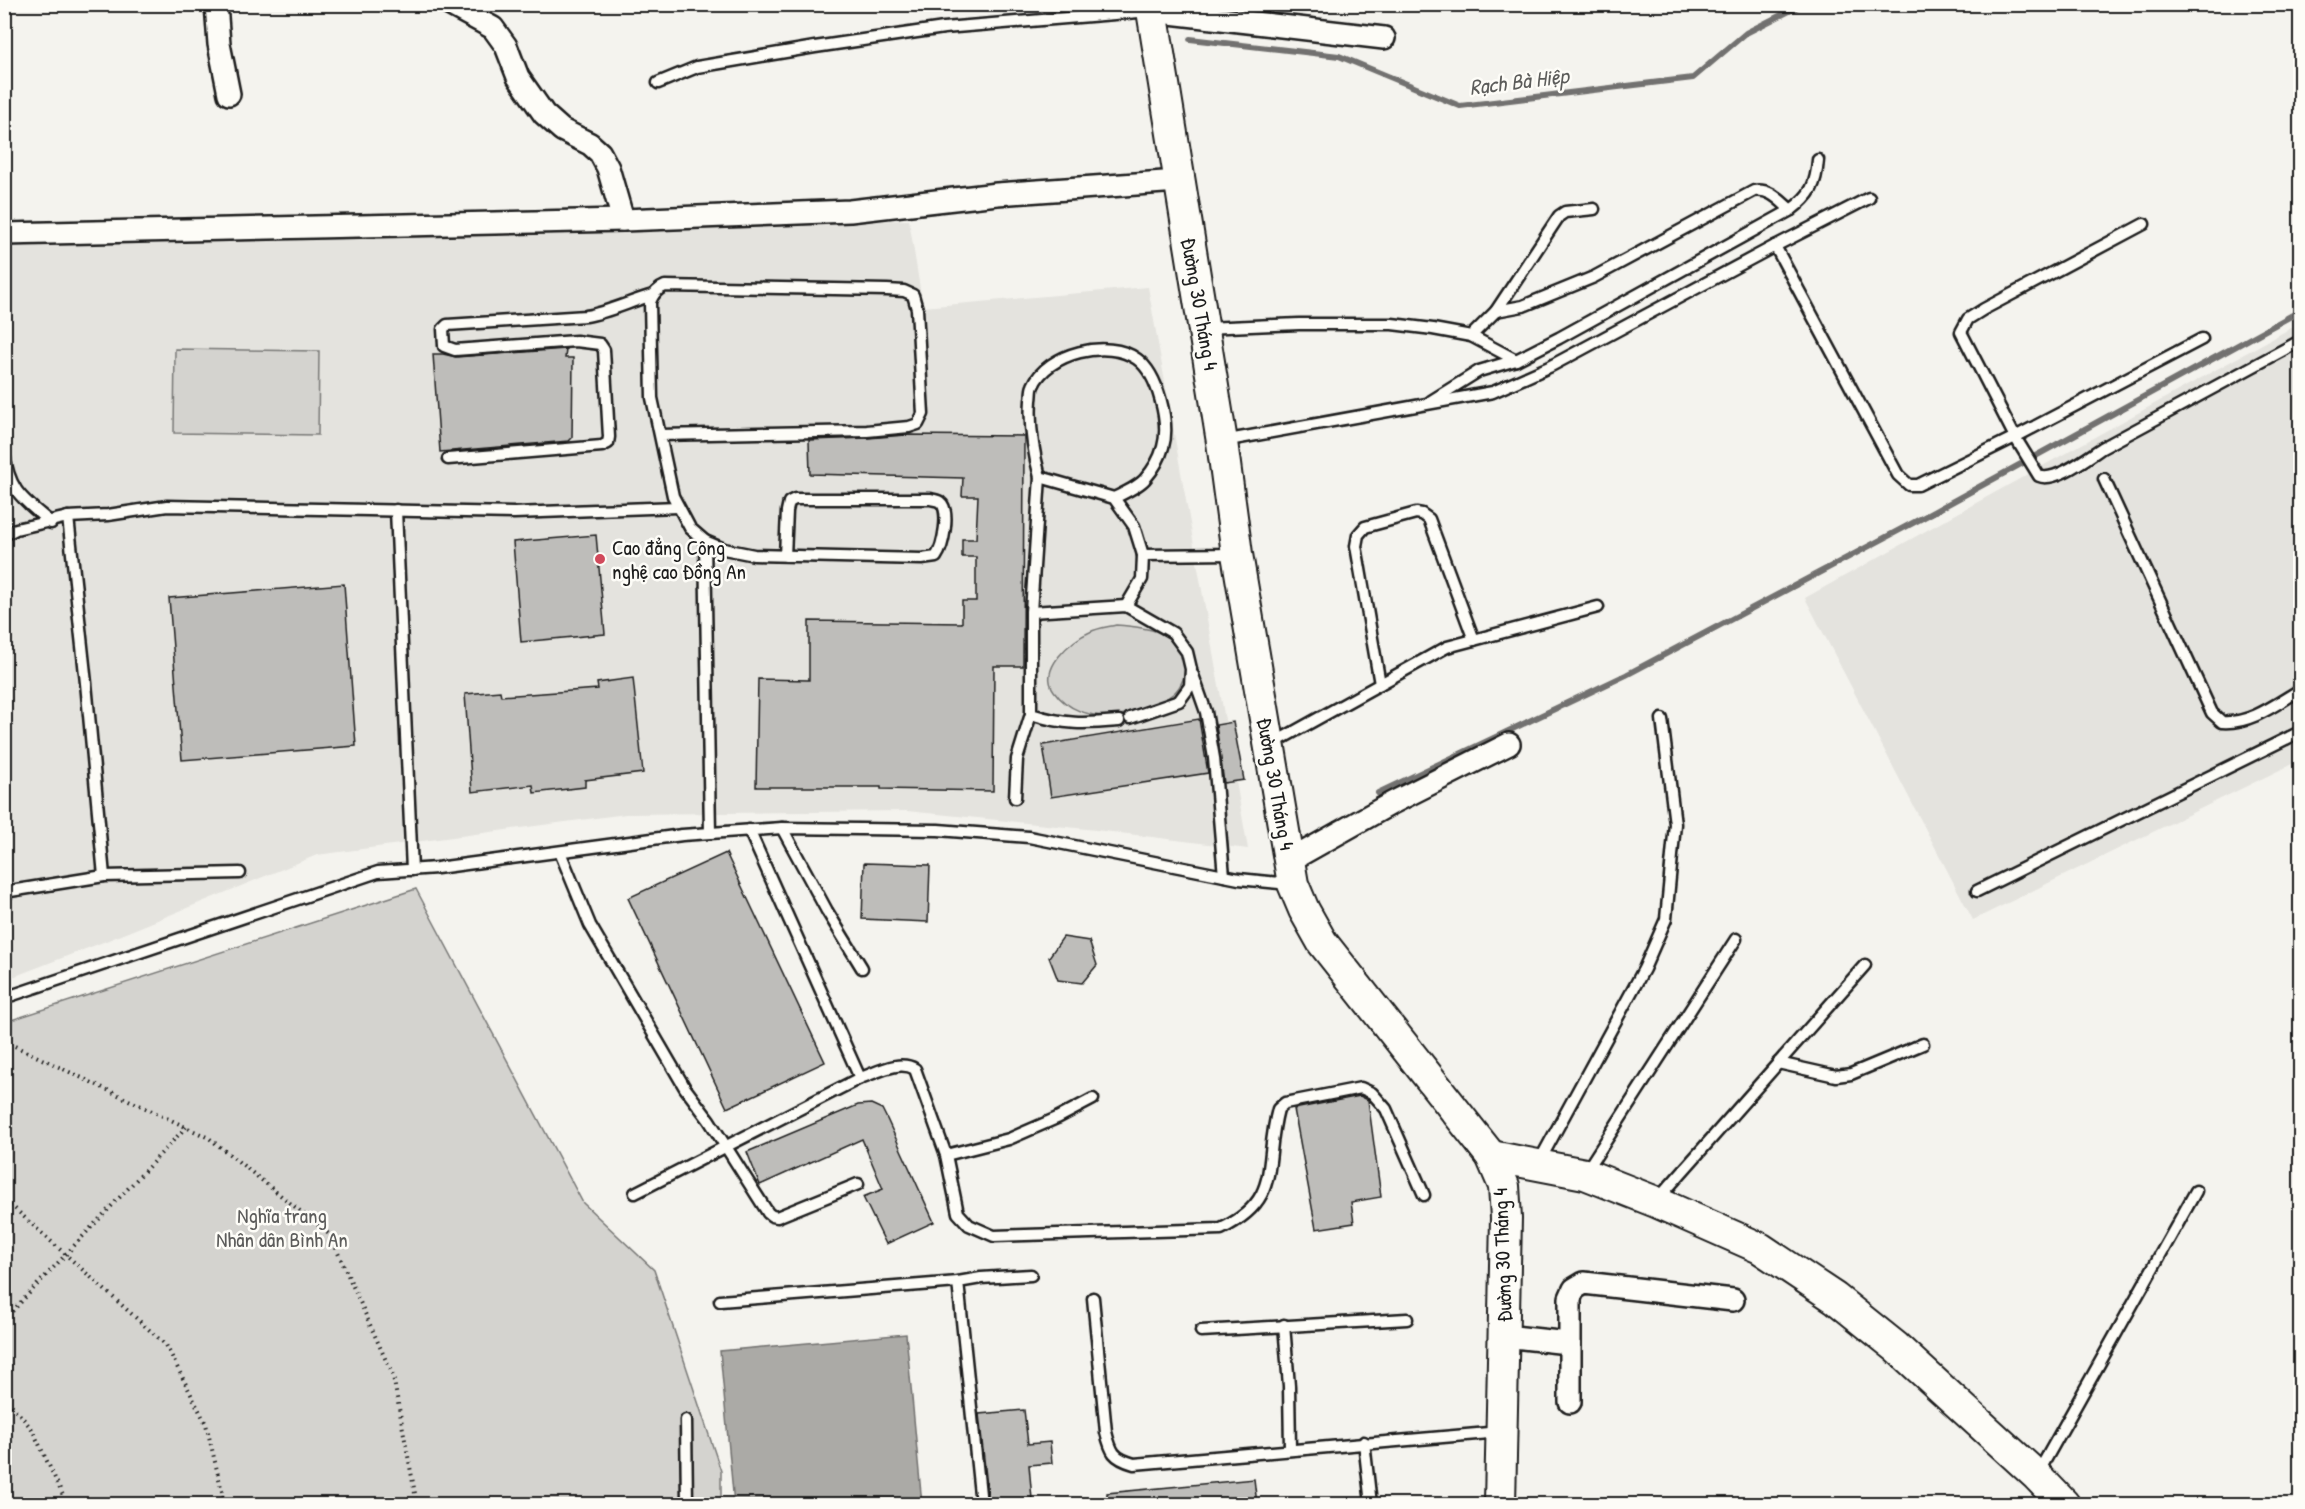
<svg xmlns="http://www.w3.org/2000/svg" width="2305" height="1509" font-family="'Patrick Hand',sans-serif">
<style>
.built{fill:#e4e3de}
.green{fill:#d4d3cf;stroke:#787876;stroke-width:1.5}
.water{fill:#abaaa6;stroke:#72716f;stroke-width:1.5}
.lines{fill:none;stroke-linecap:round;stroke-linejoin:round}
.stream{stroke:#72716f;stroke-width:6}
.building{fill:#bebdba;stroke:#1c1c1c;stroke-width:1.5}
.lane-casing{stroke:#1c1c1c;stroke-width:15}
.street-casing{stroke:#1c1c1c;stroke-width:26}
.secondary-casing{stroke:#1c1c1c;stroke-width:34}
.path{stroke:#1c1c1c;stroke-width:4;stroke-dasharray:1.5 4.5;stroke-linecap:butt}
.lane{stroke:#fdfcf7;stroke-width:10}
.street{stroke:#fdfcf7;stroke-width:21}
.secondary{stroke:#fdfcf7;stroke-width:30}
.poi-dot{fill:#d1495b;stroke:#fdfcf7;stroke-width:2}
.labels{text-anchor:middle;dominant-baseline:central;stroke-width:5;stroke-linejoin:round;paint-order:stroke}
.street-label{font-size:21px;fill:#1c1c1c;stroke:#fdfcf7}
.poi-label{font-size:21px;fill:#1c1c1c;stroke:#fdfcf7;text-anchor:start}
.park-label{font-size:21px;fill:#5c5c5b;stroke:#fdfcf7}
.water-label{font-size:22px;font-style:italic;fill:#5c5c5a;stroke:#fdfcf7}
</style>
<rect width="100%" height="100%" fill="#f4f3ee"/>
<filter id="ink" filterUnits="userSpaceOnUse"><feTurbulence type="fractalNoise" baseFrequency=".0167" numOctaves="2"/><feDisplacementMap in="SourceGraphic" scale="12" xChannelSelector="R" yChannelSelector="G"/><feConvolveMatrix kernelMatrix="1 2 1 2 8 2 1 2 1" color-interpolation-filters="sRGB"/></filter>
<g filter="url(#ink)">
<!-- built -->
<g class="built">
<polygon points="909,220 923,307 1148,287 1248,849 1096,830 907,811 626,814 317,855 106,941 5,980 5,234"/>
<polygon points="2300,323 2300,760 1973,920 1805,598"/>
</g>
<!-- green -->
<g class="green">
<polygon points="175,349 319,351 318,435 174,433"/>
<path d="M1116,625C1144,627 1181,630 1185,664C1186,674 1182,686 1174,693C1143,718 1080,729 1054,691C1038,669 1071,640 1090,632C1098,628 1108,627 1116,625Z"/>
<polygon points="416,889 583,1203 654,1270 721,1471 721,1504 5,1504 5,1022"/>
</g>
<!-- water -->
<polygon class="water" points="906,1334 922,1504 734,1504 720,1351"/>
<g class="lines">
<!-- stream -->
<g class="stream">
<polyline points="1190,39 1339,56 1460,106 1693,78 1746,33 1803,4"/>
<polyline points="1378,793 1626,675 1926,516 2300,311"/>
</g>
</g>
<!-- building -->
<g class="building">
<polygon points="566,349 565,358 573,358 572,438 569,441 440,452 433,354 443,354 456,357"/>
<polygon points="906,435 1024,436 1023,666 994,666 993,791 881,789 881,787 756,787 758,679 809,680 809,621 962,623 962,601 976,601 976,557 962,557 962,539 976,539 978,496 962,496 963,478 810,474 809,440 868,438"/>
<polygon points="596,535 605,634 521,642 513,542"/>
<polygon points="344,584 356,746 182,760 169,598"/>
<polygon points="633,678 643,773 585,780 585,787 534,793 533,785 472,792 465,694 500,691 501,696 598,689 597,683"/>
<polygon points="1199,719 1208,773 1051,797 1043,745"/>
<polygon points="1233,722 1244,780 1224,783 1216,725"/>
<polygon points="726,853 825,1062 727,1108 628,898"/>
<polygon points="864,863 930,865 928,922 862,919"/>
<polygon points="1063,937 1089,941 1097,965 1082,983 1058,980 1049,957"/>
<polygon points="1360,1096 1368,1100 1381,1197 1351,1202 1354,1223 1316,1229 1294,1109"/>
<polygon points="871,1104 882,1109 887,1119 934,1222 886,1244 863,1197 883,1189 862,1139 760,1185 747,1152 858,1105"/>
<polygon points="1024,1410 1028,1444 1050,1442 1052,1463 1029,1465 1032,1499 989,1504 979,1414"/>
<polygon points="1254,1479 1257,1504 1107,1504 1107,1493"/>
</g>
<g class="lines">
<defs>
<g id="lane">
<polyline points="658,83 697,67 815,47 944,28 1151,11"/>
<path d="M2144,224L1984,309L1968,319L1961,332L2015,437L2039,476C2055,483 2088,457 2102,448L2300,341"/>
<polyline points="1775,246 1898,475 1909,485 1918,485 2015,437 2202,339"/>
<path d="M1496,311L1523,306L1594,277L1754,191C1770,188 1780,201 1791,210"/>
<polyline points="1205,328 1299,324 1392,324 1433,329 1471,336 1516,360"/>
<polyline points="1471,336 1496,311 1559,216 1565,212 1594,209"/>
<path d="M1431,401L1479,371L1516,360L1559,338L1791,210C1811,195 1816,185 1818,160"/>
<path d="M660,435L867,431L909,427L918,424L923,414L917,309L913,295L904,291L887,290L665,286C657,289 653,294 650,302L652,398L673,496L690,528L705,541L724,549L754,555L922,559L936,557C943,547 951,510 940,502C938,500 933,500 931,499H795L789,502L787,511L785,556"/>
<polyline points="1223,441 1493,392 1549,367 1775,246 1869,198"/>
<path d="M4,453C9,492 23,499 51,523"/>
<path d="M448,459L602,446L608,443L609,437L604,350L600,344L576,341L455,350L444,346L443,329L447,325L586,316C609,312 631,301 653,295"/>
<path d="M1040,477L1031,612V714C1065,725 1084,724 1119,721"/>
<path d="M2104,479L2212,713L2222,722C2251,724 2276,704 2300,690"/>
<path d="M1114,498C1124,493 1138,487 1145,479C1153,470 1160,458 1163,447C1170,423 1158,374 1137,359C1108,338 1047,353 1033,386C1031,390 1032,396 1031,400C1029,427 1033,451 1040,477L1114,498L1134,526L1143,555L1235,554"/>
<polyline points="396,510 412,870"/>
<polyline points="68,517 86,683 104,876"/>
<polyline points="4,535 16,529 68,517 108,515 167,506 514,513 678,507"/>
<polyline points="705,541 710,833"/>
<polyline points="1126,606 1142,579 1143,555"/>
<polyline points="1031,612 1126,606 1173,633 1187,652 1191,669 1190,686 1179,701 1130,718"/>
<polyline points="1193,675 1206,712 1214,758 1224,876"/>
<polyline points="1380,684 1356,546 1358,535 1365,527 1416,513 1422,514 1429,519 1474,640"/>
<polyline points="1272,744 1447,647 1598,607"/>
<polyline points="1015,798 1017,759 1031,714"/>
<polyline points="782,828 827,911 862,968"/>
<path d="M749,830L860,1078C876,1073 899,1059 915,1069L946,1155L958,1213L969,1225L994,1236L1221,1229C1283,1199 1263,1165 1278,1109L1285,1103L1361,1088L1372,1093L1386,1109L1424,1195"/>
<polyline points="560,852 590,925 685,1088 709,1120 768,1213 772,1216 777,1217 858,1184"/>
<polyline points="1977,891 2300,732"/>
<polyline points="4,892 104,876 240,873"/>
<polyline points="4,998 378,872 437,868 682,835 782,828 938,830 1029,837 1239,879 1290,884"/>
<polyline points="1778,1063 1836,1076 1851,1074 1923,1044"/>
<polyline points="946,1155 1009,1139 1057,1118 1093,1099"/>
<polyline points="1539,1162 1644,969 1666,919 1675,824 1662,719"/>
<polyline points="1585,1173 1736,939"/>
<polyline points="635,1193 860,1078"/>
<polyline points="1658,1199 1865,965"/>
<path d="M1093,1298L1106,1432C1111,1452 1113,1458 1134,1464L1500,1432"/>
<polyline points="720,1301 958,1282"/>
<polyline points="1284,1325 1289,1386 1290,1449"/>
<polyline points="1201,1331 1407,1319"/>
<polyline points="686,1420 687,1504"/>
<polyline points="1364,1442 1371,1504"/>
<polyline points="2038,1473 2196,1191"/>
<polyline points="981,1504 958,1282 981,1278 1031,1275"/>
</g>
<g id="street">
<polyline points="216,4 219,44 229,94"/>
<polyline points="449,4 493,28 506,46 518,77 544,114 562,130 590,144 600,153 608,168 623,220"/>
<polyline points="1152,11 1384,38"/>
<polyline points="4,234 623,220 850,211 997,194 1178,181"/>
<polyline points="1289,861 1392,803 1509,744"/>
<polyline points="1505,1336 1568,1343"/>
<polyline points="1570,1402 1570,1298 1574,1289 1584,1283 1733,1300"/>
</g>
<g id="secondary">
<polyline points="1151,4 1222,442 1237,554 1293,884 1304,910 1322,942 1491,1156 1504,1186 1506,1218 1500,1504"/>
<polyline points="1491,1156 1585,1174 1656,1202 1760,1248 1835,1298 1896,1347 2037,1476 2064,1504"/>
</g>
</defs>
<!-- lane casing -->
<use href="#lane" class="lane-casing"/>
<!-- street casing -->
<use href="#street" class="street-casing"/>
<!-- secondary casing -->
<use href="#secondary" class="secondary-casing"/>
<!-- path -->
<g class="path">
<polyline points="4,1041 209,1138 330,1235 393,1376 417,1504"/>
<polyline points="4,1204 14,1208 166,1345 206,1424 225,1504"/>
<polyline points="4,1320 186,1127"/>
<polyline points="4,1396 32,1429 67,1504"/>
</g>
<!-- lane -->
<use href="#lane" class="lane"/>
<!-- street -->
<use href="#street" class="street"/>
<!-- secondary -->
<use href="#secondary" class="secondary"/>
</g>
</g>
<!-- markers -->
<circle class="poi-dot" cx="600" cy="559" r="6"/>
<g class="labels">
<!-- street labels -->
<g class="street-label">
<text transform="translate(1200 304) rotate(80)">Đường 30 Tháng 4</text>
<text transform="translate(1276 784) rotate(80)">Đường 30 Tháng 4</text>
<text transform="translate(1502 1255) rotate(-92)">Đường 30 Tháng 4</text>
</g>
<!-- poi labels -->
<g class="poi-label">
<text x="612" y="547">Cao đẳng Công<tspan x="612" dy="24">nghệ cao Đồng An</tspan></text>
</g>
<!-- park labels -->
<g class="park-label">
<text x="282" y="1215">Nghĩa trang<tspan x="282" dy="24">Nhân dân Bình An</tspan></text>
</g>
<!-- water labels -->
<g class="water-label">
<text transform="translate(1519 81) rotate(-7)">Rạch Bà Hiệp</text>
</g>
</g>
<!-- margin -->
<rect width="2305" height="1509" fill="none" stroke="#fdfcf7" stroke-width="24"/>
<rect x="12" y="12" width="2281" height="1485" fill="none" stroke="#1c1c1c" stroke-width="2" filter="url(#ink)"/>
</svg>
